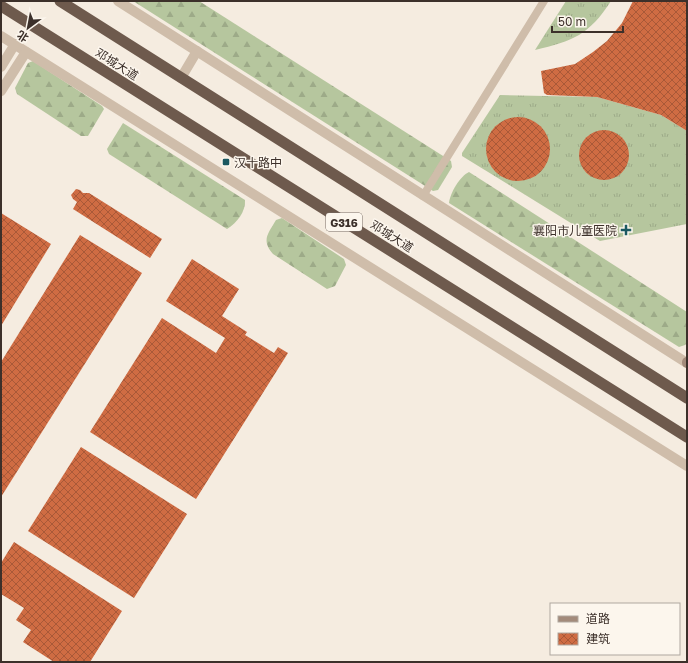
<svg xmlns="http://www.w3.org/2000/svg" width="688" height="663" font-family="'Golos Text','Noto Sans SC',sans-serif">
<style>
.grass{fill:url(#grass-tufts)}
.forest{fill:url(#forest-firs)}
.building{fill:url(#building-cross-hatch)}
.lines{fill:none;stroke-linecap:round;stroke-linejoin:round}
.minor{stroke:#cfbdaa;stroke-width:8}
.tertiary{stroke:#cfbdaa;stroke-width:10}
.secondary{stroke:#a38b7b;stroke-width:10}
.trunk{stroke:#6e5a4d;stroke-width:11}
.poi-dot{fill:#1b5961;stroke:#fcf6ed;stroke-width:1.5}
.labels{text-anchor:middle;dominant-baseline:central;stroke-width:3;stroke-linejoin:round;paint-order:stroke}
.shield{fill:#fcf6ed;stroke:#766b64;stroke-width:1}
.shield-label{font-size:11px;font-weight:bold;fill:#3c302a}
.street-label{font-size:12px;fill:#3c302a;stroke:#fcf6ed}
.poi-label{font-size:12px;fill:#3c302a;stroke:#fcf6ed;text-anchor:start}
</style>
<defs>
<pattern id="grass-tufts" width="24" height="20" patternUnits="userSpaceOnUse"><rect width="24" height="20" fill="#b6c69e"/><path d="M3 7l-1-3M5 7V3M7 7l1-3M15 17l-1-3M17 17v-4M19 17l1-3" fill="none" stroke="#9daa88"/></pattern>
<pattern id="forest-firs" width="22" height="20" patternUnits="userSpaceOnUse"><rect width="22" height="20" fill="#b6c69e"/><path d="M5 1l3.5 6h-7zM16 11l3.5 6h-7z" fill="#9daa88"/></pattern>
<pattern id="building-cross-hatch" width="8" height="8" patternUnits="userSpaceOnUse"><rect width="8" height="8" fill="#cf6c43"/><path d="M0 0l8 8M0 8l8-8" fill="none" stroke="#a95938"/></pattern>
</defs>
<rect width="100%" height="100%" fill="#f5ece0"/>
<!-- grass -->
<g class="grass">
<path d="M566,1H611C589,35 573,41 535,50Z"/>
<polygon points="500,95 597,97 661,115 687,131 687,224 600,241 462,156 462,153"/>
</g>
<!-- forest -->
<g class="forest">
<polygon points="133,1 199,1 451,161 452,167 438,190 433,191"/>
<polygon points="33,61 102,106 104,109 88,136 81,136 17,94 15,88 28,63"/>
<path d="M123,123L245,200C246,211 237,223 227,229L109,154L107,149Z"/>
<path d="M469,172L687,312V343L685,345L679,347L449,203C450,193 460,176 469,172Z"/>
<path d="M282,218L344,259L346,265L335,286L327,289L273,254C261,240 268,234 276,220Z"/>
</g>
<!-- building -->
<g class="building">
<polygon points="633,1 687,1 687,131 661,115 597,97 547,95 544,93 541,71 575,64 593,52 607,41 622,23"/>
<circle cx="518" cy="149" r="32"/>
<circle cx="604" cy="155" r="25"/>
<polygon points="76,189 80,190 83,193 89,193 162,239 150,258 73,209 77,202 73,199 71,195"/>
<polygon points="1,213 51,244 1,326"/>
<polygon points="80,235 142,273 1,497 1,362"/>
<polygon points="192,259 239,289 222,316 247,332 245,335 274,353 278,347 288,353 196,499 90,432 162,318 216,353 225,338 166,301"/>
<polygon points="81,447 187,514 134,598 28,531"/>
<polygon points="14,542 122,611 90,662 54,662 23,642 31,630 16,620 24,608 1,594 1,563"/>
</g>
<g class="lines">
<!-- minor -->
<polyline class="minor" points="423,196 544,1"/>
<!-- tertiary -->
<g class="tertiary">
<polyline points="118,1 687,363"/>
<polyline points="1,36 687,466"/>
<polyline points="1,67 15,44"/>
<polyline points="181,78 197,51"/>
<polyline points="1,91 26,52"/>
</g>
<!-- secondary -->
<polyline class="secondary" points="687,363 687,362"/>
<!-- trunk -->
<g class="trunk">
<polyline points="60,1 687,398"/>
<polyline points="1,6 687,437"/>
</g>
</g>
<!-- markers -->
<g class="poi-dot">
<rect x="222" y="158" width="8" height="8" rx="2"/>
<path d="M624 224h4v4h4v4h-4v4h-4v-4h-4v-4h4z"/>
</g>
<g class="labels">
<!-- shield labels -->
<rect class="shield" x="326" y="213" width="36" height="18" rx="3"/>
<g class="shield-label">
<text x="344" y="222">G316</text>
</g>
<!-- street labels -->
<g class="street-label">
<text transform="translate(117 64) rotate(32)">邓城大道</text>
<text transform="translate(392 236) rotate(32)">邓城大道</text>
</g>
<!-- poi labels -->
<g class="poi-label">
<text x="234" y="162">汉十路中</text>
<text x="617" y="230" text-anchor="end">襄阳市儿童医院</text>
</g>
</g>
<!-- border -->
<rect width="688" height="663" fill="none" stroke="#3c302a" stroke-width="4"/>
<!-- legend -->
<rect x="550" y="603" width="130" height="52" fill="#fcf6ed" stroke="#afa79f"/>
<rect x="558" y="616" width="20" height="6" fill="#a38b7b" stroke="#afa79f"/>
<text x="586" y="623" font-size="12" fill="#3c302a">道路</text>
<rect x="558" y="633" width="20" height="12" fill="url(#building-cross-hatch)" stroke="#afa79f"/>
<text x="586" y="643" font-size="12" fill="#3c302a">建筑</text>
<!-- north arrow -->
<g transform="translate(28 28) rotate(212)" stroke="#fcf6ed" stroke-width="3" paint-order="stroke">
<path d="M0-3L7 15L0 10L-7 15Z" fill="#3c302a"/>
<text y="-6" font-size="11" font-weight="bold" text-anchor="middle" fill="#3c302a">北</text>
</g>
<!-- scale -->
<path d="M552 26v6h71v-6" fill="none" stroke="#3c302a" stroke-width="2"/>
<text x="558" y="26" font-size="12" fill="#3c302a" stroke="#fcf6ed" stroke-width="3" paint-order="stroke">50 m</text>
</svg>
